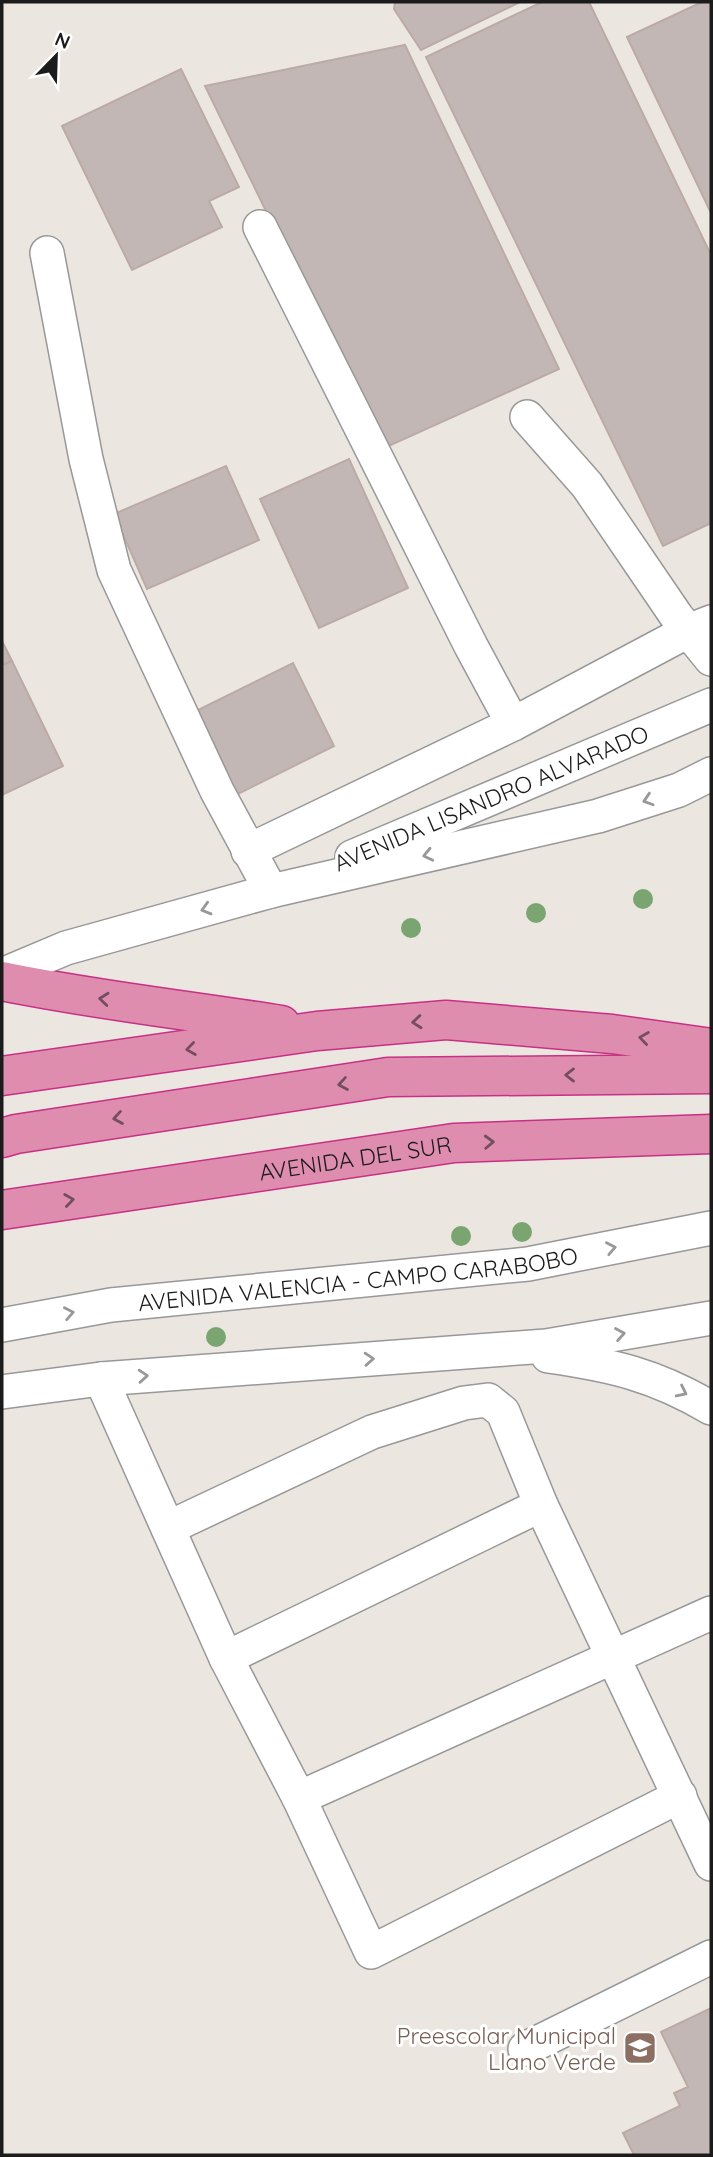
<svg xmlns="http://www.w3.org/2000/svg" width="713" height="2157" font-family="Quicksand,sans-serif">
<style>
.building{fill:#c3b7b5;stroke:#bcaaa4;stroke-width:2}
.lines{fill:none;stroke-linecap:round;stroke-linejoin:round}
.minor-casing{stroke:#989898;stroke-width:36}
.highway-casing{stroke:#c83085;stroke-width:41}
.minor{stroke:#fff;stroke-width:33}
.highway{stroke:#df8dae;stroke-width:38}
.tree{fill:#7ba570}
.oneway{stroke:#989898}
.oneway2{stroke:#734e5d}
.labels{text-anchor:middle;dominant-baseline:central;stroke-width:6;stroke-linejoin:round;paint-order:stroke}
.street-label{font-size:23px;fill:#1b1b1b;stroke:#fff}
.education-label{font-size:23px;fill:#785e54;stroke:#fff;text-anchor:end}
</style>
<rect width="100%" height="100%" fill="#ece6e1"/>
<!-- building -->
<g class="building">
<polygon points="395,2 520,2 421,50 394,9"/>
<polygon points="542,2 589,2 711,255 711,523 663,546 426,57"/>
<polygon points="702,2 711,2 711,213 627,37"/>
<polygon points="405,45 559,369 382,449 205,86"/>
<polygon points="181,69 239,187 209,201 222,227 132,270 62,126"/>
<polygon points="349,459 408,588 319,628 260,499"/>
<polygon points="226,466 259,540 147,589 114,514"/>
<polygon points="2,641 12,661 2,665"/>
<polygon points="12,661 63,766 2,795 2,665"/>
<polygon points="293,663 334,746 228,799 186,716"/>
<polygon points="711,2008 711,2155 634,2155 623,2133 680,2106 674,2093 688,2087 661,2032"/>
</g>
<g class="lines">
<defs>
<g id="minor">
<polyline points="260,227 471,646 513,724"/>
<polyline points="47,253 86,459 114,570 217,791 271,891"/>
<polyline points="527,417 587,485 677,617 711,659"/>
<polyline points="248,851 513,724 688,631 711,622"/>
<polyline points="352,857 711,705"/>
<polyline points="2,975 66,948 271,891 598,816 679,790 711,774"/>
<path id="s1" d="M2,1325L111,1305L528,1264L711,1228"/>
<path d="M548,1356C612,1365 655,1375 711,1408"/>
<polyline points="101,1379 226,1658 299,1798 371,1952 680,1796"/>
<polyline points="2,1392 101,1379 546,1346 711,1318"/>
<polyline points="168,1528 372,1432 464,1403 488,1400 503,1412 541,1505 711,1864"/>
<polyline points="226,1658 541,1505"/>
<polyline points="299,1798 711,1613"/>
<polyline points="525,2049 711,1957"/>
</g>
<g id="highway">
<path d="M2,981C94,1000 188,1010 281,1025"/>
<polyline points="2,1076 317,1031 446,1020 612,1034 711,1048"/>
<polyline points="2,1138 16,1134 388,1077 711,1074"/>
<path id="s2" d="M2,1210L454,1143L711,1134"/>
</g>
</defs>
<!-- minor casing -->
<use href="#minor" class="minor-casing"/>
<!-- highway casing -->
<use href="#highway" class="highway-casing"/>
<!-- minor -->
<use href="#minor" class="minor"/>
<!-- highway -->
<use href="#highway" class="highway"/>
</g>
<!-- trees -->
<g class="tree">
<circle cx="643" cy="899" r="10"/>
<circle cx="536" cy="913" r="10"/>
<circle cx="411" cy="928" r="10"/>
<circle cx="522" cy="1232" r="10"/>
<circle cx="461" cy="1236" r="10"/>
<circle cx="216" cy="1337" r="10"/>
</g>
<!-- one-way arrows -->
<defs><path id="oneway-chevron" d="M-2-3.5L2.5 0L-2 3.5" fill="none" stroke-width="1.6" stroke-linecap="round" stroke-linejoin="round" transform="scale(1.75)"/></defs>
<g class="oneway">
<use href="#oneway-chevron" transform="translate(648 800) rotate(162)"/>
<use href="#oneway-chevron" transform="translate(428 855) rotate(167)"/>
<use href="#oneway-chevron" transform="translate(206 909) rotate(164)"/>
<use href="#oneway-chevron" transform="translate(611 1248) rotate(-11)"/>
<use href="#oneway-chevron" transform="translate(69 1313) rotate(-11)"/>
<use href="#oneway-chevron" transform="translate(620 1334) rotate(-10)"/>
<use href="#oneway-chevron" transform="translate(369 1359) rotate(-4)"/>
<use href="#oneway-chevron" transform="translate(143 1376) rotate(-4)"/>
<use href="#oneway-chevron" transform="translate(682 1392) rotate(26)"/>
</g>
<g class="oneway2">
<use href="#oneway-chevron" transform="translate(104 999) rotate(-174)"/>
<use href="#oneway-chevron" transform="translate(417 1022) rotate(175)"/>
<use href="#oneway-chevron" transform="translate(644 1038) rotate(-172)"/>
<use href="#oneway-chevron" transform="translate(191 1049) rotate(172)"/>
<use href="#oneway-chevron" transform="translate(570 1075) rotate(180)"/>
<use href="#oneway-chevron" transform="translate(343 1084) rotate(171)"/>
<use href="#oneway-chevron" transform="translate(118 1118) rotate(171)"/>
<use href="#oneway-chevron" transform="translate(489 1142) rotate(-2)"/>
<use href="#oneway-chevron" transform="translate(69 1200) rotate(-8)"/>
</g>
<!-- icons -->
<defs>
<symbol id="school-square" viewBox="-11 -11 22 22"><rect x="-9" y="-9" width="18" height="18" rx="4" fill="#8d6e63" stroke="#fff"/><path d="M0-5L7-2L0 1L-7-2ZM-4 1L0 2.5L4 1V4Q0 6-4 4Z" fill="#fff"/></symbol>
</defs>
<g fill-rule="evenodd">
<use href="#school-square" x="621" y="2029" width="38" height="38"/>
</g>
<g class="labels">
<!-- street labels -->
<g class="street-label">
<text transform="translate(491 798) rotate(-23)">AVENIDA LISANDRO ALVARADO</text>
<text stroke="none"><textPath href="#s2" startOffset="357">AVENIDA DEL SUR</textPath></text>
<text stroke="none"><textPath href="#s1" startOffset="359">AVENIDA VALENCIA - CAMPO CARABOBO</textPath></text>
</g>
<!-- education labels -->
<g class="education-label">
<text x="616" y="2035">Preescolar Municipal<tspan x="616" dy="26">Llano Verde</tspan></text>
</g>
</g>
<!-- border -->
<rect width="713" height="2157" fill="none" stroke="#1b1b1b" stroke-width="7"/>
<!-- north arrow -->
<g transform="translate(56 56) rotate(23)" stroke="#ffffff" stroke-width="5" paint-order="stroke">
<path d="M0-5L12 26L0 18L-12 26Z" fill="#1b1b1b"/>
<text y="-10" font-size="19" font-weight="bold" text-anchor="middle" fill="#1b1b1b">N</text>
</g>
</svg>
